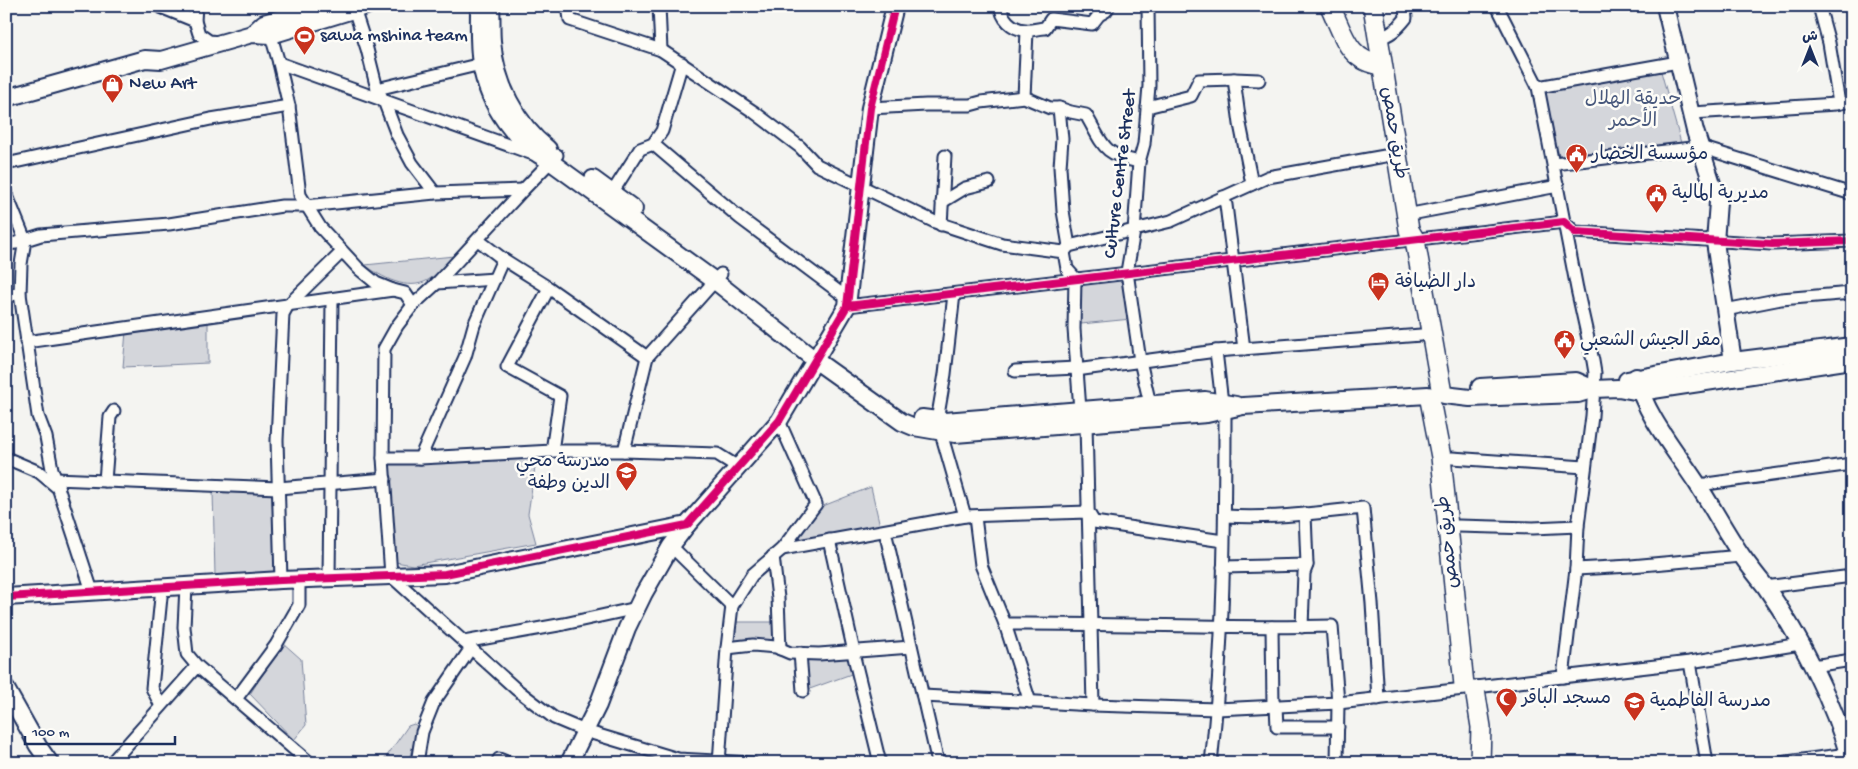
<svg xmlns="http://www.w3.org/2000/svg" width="1858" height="769" font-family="'Gochi Hand','Playpen Sans Arabic',sans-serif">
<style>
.green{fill:#d4d6db;stroke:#78829c}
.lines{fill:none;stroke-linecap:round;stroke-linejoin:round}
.street-casing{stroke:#1b2f5e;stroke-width:15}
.secondary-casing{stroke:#1b2f5e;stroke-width:20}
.primary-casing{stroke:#1b2f5e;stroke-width:22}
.street{stroke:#fdfcf7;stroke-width:11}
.secondary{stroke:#fdfcf7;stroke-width:16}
.primary{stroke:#fdfcf7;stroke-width:19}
.cycleway-casing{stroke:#fdfcf7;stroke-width:11}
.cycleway{stroke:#d6006c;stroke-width:8}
.labels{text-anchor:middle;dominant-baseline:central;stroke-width:5;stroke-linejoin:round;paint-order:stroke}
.poi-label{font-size:19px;fill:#1b2f5e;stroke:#fdfcf7;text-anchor:start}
.park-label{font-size:19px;fill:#49597d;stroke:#fdfcf7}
.street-label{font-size:19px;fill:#1b2f5e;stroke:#fdfcf7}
</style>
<rect width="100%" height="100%" fill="#f4f4f1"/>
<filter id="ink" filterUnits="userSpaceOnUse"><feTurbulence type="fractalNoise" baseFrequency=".02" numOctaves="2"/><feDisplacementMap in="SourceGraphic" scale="10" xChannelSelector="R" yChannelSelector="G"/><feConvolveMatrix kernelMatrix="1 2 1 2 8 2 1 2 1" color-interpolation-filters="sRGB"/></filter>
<g filter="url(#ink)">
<!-- green -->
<g class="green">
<polygon points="1660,68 1681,143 1559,156 1544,90"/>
<path d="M454,256C446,264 438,274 428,280C408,292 381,277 365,265Z"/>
<polygon points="1127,275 1131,319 1081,324 1077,280"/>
<polygon points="208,319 208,363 123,367 126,331"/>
<path d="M540,455L535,467L528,514L536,543L413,565L395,562L386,461C437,464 489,463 540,455Z"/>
<polygon points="871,487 880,526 792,542 811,518 823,506"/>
<polygon points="213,491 274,492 274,572 215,576"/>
<polygon points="736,622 774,622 775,644 731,642"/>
<polygon points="283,643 301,659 306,725 294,740 250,694"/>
<polygon points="805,657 850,657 854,673 807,690"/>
<polygon points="414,724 418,727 408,763 382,763 408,726"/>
</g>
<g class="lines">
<defs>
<g id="street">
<polyline points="158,6 195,21"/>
<polyline points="196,6 195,21 199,34 209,41 219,42"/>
<polyline points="353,6 367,49 377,89 384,101 397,135 412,163 435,193"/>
<polyline points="568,6 570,20 661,50 754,112 800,147 817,165 935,222 1002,244 1064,252 1067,269 1075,278 1074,329 1080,410"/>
<polyline points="659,6 661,50"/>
<path d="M1001,6C1001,18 1012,29 1025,30C1031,31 1039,28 1045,28L1051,19L1092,24L1099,15L1106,11L1109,6"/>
<polyline points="1148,6 1149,86 1144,144 1139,162 1134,231 1127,272 1140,361 1150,404"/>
<polyline points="1497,6 1538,87 1577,289 1593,361 1595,373 1592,416 1578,526 1576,569 1563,677"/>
<polyline points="1819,6 1829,43 1839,103"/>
<polyline points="269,29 279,63 289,106 300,195 320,227 359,269 376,283 393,290 405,293 413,305"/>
<polyline points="1027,31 1024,97 1050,108 1059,108 1062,139 1060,167 1063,211 1069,246"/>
<path d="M1378,38C1390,36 1398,28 1406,18L1405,6"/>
<polyline points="279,63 533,154"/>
<polyline points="1234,79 1259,80"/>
<polyline points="1538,87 1678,62"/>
<polyline points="377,89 481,64"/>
<polyline points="1147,107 1191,96 1199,80 1234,79 1240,124 1252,184"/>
<polyline points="870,108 926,105 970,105 981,102 1024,97"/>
<path d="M1059,108L1071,112L1086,115C1104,146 1102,154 1139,162"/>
<polyline points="1692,113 1836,104 1852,101"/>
<polyline points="653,144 740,218 847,298"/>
<polyline points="557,155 523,190 437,283 413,305 397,326 384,349 383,458 391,576 516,689 554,718 585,731 678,759 752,763"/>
<polyline points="6,164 211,119 289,106"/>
<polyline points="1554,164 1700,147 1852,194"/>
<polyline points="6,193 25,240 16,243 6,244"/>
<polyline points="612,193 640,149 653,144 662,131 682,63"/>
<polyline points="1223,197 1226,205 1244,349"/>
<polyline points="942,202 965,188 989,182"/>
<polyline points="1406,215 1558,186"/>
<polyline points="941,225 945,156"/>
<polyline points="478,240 503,259 549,288 647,357"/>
<polyline points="1064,252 1069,246 1171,221 1268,177 1396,154"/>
<polyline points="437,283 495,279"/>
<polyline points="549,288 507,367 560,396 552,451"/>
<polyline points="6,295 20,294"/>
<polyline points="847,306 1564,222 1575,232 1772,244 1852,241"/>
<polyline points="1725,310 1781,299 1852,293"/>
<polyline points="26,342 393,290"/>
<polyline points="1216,351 1222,403"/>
<polyline points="1076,370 1216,351 1421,335"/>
<polyline points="1015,371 1076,368"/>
<polyline points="937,421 945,374 954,294"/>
<polyline points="1086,424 1093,705"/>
<polyline points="941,433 965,516"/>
<polyline points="624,451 647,357 721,274"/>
<polyline points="6,458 39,472 58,488"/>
<polyline points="383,458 420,458 552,451 624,451 717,454 738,467"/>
<polyline points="420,458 465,357 474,325 503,259"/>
<polyline points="1452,458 1585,467"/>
<polyline points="55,479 278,488 385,479"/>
<polyline points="105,481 110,417 114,411"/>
<polyline points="1699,485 1852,464"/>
<polyline points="1305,514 1307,565"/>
<path d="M1225,516C1271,519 1317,513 1363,508L1372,603L1378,699"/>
<polyline points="975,517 981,565 1005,624 1030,702"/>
<polyline points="1458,526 1533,528 1578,526"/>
<polyline points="885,531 938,763"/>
<polyline points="829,540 854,652 854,657 880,763"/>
<polyline points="671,546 732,606"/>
<polyline points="782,549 965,516 1088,512 1094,522 1223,541"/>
<polyline points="773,556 778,598 780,649"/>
<polyline points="1223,567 1307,565 1304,573 1302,627"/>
<polyline points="1576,569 1631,566 1741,556"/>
<polyline points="329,579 332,300"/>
<polyline points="281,580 277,440 283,314 288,305 342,252"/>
<polyline points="186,586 184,627 187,654 197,666"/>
<polyline points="1765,587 1852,576"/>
<polyline points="92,591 52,469 46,437 38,416 20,294 21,264 25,240 41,235 169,224 282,206 306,206 435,193 523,190"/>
<path d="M1005,624C1114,623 1223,629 1332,626L1338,703L1337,763"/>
<polyline points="1272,627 1273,706"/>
<polyline points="464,642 564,624 637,608"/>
<polyline points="727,648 753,645 776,647 790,653 819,654 911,647"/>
<polyline points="800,653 803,691"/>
<polyline points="1690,662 1707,763"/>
<polyline points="1813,666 1852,660"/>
<polyline points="1476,687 1690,662 1800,644"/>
<polyline points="923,696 1093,705 1217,709 1338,703 1464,689"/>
<polyline points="236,699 276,645 299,605 299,579"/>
<polyline points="161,706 152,688 162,587"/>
<polyline points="1276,706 1277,727 1338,727"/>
<polyline points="111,763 197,666 310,763"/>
<polyline points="417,763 422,732 434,702 471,648"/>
<polyline points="497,763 499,759 509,763"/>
<polyline points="719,763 727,648 732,606 752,575 782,549 816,504 779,421"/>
<path d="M1211,763C1224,646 1225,528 1225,410"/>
<polyline points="1779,763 1848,754"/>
</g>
<g id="secondary">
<path d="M479,6C479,25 478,45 481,64C488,105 515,143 551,162L715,281L815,360L902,422L914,427L955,434L1207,414L1243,406L1428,395"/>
<path d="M491,6C492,18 491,30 492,41C495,82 516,124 548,149"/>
<polyline points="1665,6 1695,131 1718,202 1715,242 1733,361"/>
<polyline points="252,34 264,23 321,6"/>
<polyline points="6,98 145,59 161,60 252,34 271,35 366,6"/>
<polyline points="593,179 634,209"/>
<path d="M1636,377C1646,417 1676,451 1698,485C1713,508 1726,533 1742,556C1749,566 1757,576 1765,586C1801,638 1834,702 1851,763"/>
<polyline points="1627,380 1733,361 1852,346"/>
<polyline points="1480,387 1576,381 1594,389"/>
<polyline points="1444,395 1470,398 1578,394 1594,389 1618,388 1640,392 1852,360"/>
<polyline points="922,418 945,421 1205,400 1236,405"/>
<polyline points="6,597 281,580 445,574 687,525 779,421 847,306 870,108 895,6"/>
<polyline points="6,689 38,746 50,763"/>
<polyline points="569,763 598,705 627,628 644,593 671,546 687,525"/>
</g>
<g id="primary">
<path d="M1330,6C1343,33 1348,62 1382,65"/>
<polyline points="1373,6 1409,230 1415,240 1441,388"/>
<polyline points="1430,400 1441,457 1464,685"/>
<polyline points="1475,690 1481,727 1480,763"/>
</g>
</defs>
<!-- street casing -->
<use href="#street" class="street-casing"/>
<!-- secondary casing -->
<use href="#secondary" class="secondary-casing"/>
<!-- primary casing -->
<use href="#primary" class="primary-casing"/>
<!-- street -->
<use href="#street" class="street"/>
<!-- secondary -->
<use href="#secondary" class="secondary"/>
<!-- primary -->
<use href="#primary" class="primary"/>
<defs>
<g id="cycleway">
<polyline points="847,306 1564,222 1575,232 1772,244 1852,241"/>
<polyline points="6,597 281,580 445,574 687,525 779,421 847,306 870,108 895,6"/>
</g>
</defs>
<!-- cycleway casing -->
<use href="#cycleway" class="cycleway-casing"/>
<!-- cycleway -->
<use href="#cycleway" class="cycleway"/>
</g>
</g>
<!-- icons -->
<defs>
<symbol id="stadium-pin" viewBox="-11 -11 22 30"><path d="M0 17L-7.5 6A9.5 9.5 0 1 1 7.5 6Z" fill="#c8321e" stroke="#fdfcf7"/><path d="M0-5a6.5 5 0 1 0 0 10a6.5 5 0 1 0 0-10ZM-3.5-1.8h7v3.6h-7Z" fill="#fff"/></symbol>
<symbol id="shop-pin" viewBox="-11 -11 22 30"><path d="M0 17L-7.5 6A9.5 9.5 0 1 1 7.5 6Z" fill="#c8321e" stroke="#fdfcf7"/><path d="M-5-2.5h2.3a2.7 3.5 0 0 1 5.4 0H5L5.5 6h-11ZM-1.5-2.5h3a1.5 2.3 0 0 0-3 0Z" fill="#fff"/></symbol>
<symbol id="civic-pin" viewBox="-11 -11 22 30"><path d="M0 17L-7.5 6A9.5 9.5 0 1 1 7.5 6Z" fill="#c8321e" stroke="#fdfcf7"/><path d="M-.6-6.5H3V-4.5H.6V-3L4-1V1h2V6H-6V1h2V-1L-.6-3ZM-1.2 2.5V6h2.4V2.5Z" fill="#fff"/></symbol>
<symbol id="hotel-pin" viewBox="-11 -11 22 30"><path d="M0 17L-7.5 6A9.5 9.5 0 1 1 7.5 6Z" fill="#c8321e" stroke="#fdfcf7"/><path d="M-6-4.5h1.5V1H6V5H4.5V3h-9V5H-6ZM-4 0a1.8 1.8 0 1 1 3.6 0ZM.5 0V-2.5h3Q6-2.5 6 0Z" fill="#fff"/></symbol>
<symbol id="school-pin" viewBox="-11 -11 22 30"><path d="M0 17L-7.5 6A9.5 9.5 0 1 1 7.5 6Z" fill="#c8321e" stroke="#fdfcf7"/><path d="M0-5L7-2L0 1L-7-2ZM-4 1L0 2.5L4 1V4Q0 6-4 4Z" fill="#fff"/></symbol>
<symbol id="mosque-pin" viewBox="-11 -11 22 30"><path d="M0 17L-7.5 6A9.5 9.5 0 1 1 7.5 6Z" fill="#c8321e" stroke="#fdfcf7"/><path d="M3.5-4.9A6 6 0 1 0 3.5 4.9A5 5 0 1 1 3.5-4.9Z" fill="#fff"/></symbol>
</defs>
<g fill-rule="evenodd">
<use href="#stadium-pin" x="292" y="24" width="25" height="34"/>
<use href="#shop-pin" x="100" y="72" width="25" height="34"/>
<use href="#civic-pin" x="1564" y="142" width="25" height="34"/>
<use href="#civic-pin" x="1644" y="182" width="25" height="34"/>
<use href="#hotel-pin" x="1366" y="270" width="25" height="34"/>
<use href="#civic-pin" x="1552" y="328" width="25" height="34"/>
<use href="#school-pin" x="614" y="460" width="25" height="34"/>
<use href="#mosque-pin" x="1494" y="686" width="25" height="34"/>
<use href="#school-pin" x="1622" y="690" width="25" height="34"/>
</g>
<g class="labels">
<!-- poi labels -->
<g class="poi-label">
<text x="320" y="36">sawa mshina team</text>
<text x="129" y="84">New Art</text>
<text x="1592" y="155">مؤسسة الخضار</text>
<text x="1672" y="194">مديرية المالية</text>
<text x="1395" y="283">دار الضيافة</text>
<text x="1580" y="341">مقر الجيش الشعبي</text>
<text x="610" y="462" text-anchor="end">مدرسة محي<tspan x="610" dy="22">الدين وطفة</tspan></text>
<text x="1522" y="699">مسجد الباقر</text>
<text x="1650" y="702">مدرسة الفاطمية</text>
</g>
<!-- park labels -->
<g class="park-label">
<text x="1633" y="100">حديقة الهلال<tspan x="1633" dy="22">الأحمر</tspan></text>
</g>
<!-- street labels -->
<g class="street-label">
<text transform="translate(1393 133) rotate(81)">طريق حمص</text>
<text transform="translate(1121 174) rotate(-83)">Culture Centre Street</text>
<text transform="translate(1449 542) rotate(-96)">طريق حمص</text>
</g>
</g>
<!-- margin -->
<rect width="1858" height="769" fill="none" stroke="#fdfcf7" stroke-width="25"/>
<rect x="12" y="12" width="1833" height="744" fill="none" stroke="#1b2f5e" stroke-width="2" filter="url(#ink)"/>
<!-- north arrow -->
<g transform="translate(1810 48)" stroke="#fdfcf7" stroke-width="4" paint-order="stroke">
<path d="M0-4L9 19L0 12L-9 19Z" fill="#1b2f5e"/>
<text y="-8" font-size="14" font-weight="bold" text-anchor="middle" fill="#1b2f5e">ش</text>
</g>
<!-- scale -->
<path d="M25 736v8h150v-8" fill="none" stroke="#1b2f5e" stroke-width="2.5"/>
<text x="32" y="736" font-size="15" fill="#1b2f5e" stroke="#fdfcf7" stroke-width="4" paint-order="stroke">100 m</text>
</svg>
